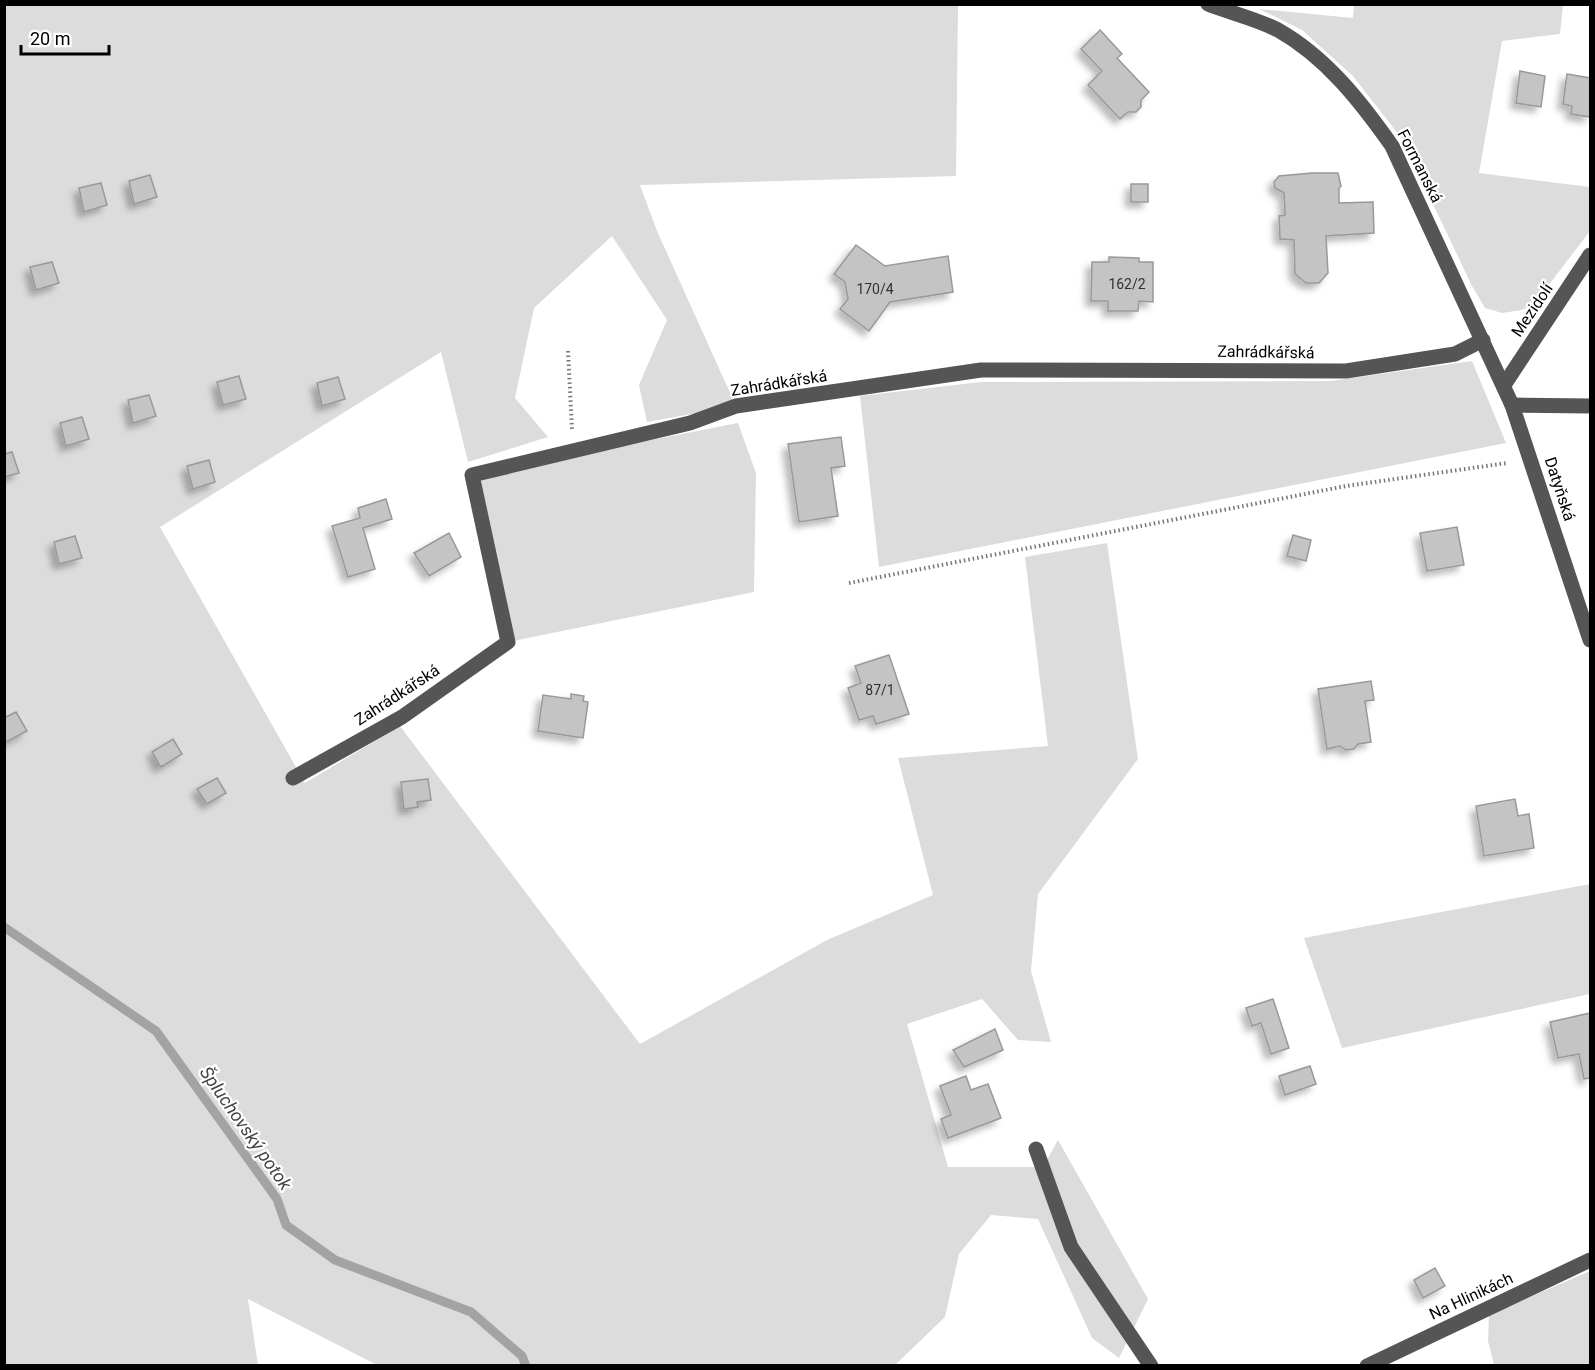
<svg xmlns="http://www.w3.org/2000/svg" width="1595" height="1370" font-family="Roboto,sans-serif">
<style>
.green{fill:#dcdcdc}
.lines{fill:none;stroke-linecap:round;stroke-linejoin:round}
.stream{stroke:#a3a3a3;stroke-width:9}
.building{fill:#c4c4c4;stroke:#999;stroke-width:1.5;filter:url(#shadow)}
.path{stroke:#777;stroke-width:4;stroke-dasharray:1.5 3;stroke-linecap:butt}
.minor{stroke:#555;stroke-width:15}
.labels{text-anchor:middle;dominant-baseline:central;stroke-width:4.5;stroke-linejoin:round;paint-order:stroke}
.number-label{font-size:14px;fill:#313131}
.street-label{font-size:16px;fill:#000;stroke:#fff}
.water-label{font-size:18px;font-style:italic;fill:#444;stroke:#fff}
</style>
<defs>
<filter id="shadow"><feDropShadow dx="-5.5" dy="5.5" stdDeviation="3" flood-color="#0004"/></filter>
</defs>
<rect width="100%" height="100%" fill="#fff"/>
<!-- green -->
<g class="green">
<polygon points="5,5 958,5 956,176 640,185 657,231 736,406 647,422 639,385 667,320 612,236 534,308 515,398 548,437 468,462 441,352 160,527 305,783 400,726 640,1044 827,940 933,895 898,758 1048,746 1025,557 1107,543 1138,759 1038,894 1031,971 1051,1042 1018,1040 982,999 907,1024 948,1167 1043,1167 1058,1140 1148,1299 1119,1358 1092,1338 1038,1219 991,1215 959,1254 945,1317 895,1365 377,1365 248,1299 258,1365 5,1366"/>
<polygon points="1354,5 1563,5 1560,34 1502,41 1479,173 1590,187 1590,231 1535,303 1522,310 1502,313 1485,308 1472,286 1402,139 1353,76 1302,30 1259,9 1353,18"/>
<polygon points="1472,361 1506,443 879,567 860,396 981,382 1331,381"/>
<polygon points="738,423 756,473 754,592 508,642 472,475"/>
<polygon points="1590,884 1590,994 1342,1048 1304,938"/>
<polygon points="1590,1271 1590,1365 1494,1365 1488,1341 1489,1315"/>
</g>
<g class="lines">
<!-- stream -->
<polyline class="stream" points="4,927 156,1031 277,1199 286,1225 335,1260 471,1312 522,1356 526,1366"/>
</g>
<!-- building -->
<g class="building">
<polygon points="1100,30 1122,54 1117,58 1149,92 1141,100 1141,107 1136,112 1128,112 1120,119 1088,85 1102,71 1081,49"/>
<polygon points="1520,71 1545,76 1541,107 1516,103"/>
<polygon points="1567,74 1590,78 1590,117 1571,114 1572,106 1563,104"/>
<polygon points="1312,173 1338,173 1341,186 1339,188 1339,203 1373,202 1374,233 1326,236 1328,273 1319,283 1306,283 1295,274 1294,240 1280,239 1279,216 1285,215 1284,193 1275,188 1274,182 1279,176"/>
<polygon points="150,175 157,197 134,204 129,181"/>
<polygon points="101,183 107,205 84,212 79,188"/>
<rect x="1131" y="184" width="17" height="18"/>
<polygon points="856,245 885,266 948,256 953,292 890,302 869,331 840,309 848,299 845,282 834,274"/>
<polygon points="1109,257 1139,258 1139,262 1153,262 1153,302 1139,301 1138,311 1108,311 1108,301 1091,301 1092,262 1109,262"/>
<polygon points="52,262 59,283 36,290 30,267"/>
<polygon points="239,376 246,399 223,405 217,382"/>
<polygon points="338,377 345,399 322,406 317,383"/>
<polygon points="149,395 156,416 133,423 128,400"/>
<polygon points="82,417 89,439 66,446 60,423"/>
<polygon points="841,437 845,466 831,468 838,516 799,522 788,444"/>
<polygon points="12,452 19,473 4,477 4,454"/>
<polygon points="209,460 215,482 193,489 187,466"/>
<polygon points="386,499 392,519 363,528 375,569 348,577 332,526 360,518 358,508"/>
<polygon points="1457,527 1464,565 1427,571 1420,533"/>
<polygon points="449,533 461,557 429,576 414,553"/>
<polygon points="1293,535 1311,540 1306,561 1287,556"/>
<polygon points="75,536 82,558 59,564 54,542"/>
<polygon points="889,655 909,714 876,724 873,716 859,720 848,688 861,683 855,666"/>
<polygon points="1371,681 1374,700 1365,701 1371,742 1358,744 1354,749 1346,750 1340,746 1327,749 1318,689"/>
<polygon points="571,694 584,696 583,701 588,702 583,738 538,731 543,695 571,699"/>
<polygon points="16,712 27,731 4,743 4,718"/>
<polygon points="173,739 182,754 161,767 159,764 156,766 158,762 152,752"/>
<polygon points="217,778 226,793 207,804 197,789"/>
<polygon points="428,779 431,800 417,802 418,807 404,809 401,782"/>
<polygon points="1515,799 1518,816 1529,814 1534,848 1484,856 1476,806"/>
<polygon points="1273,999 1289,1048 1271,1054 1261,1023 1252,1026 1246,1008"/>
<polygon points="1590,1013 1590,1078 1584,1079 1579,1054 1558,1058 1550,1022"/>
<polygon points="995,1029 1003,1050 964,1067 953,1050"/>
<polygon points="1310,1066 1316,1084 1285,1095 1279,1076"/>
<polygon points="966,1076 971,1090 988,1084 1001,1118 948,1138 941,1119 951,1115 940,1086"/>
<polygon points="1435,1268 1445,1286 1423,1298 1414,1280"/>
</g>
<g class="lines">
<!-- path -->
<g class="path">
<polyline points="568,351 572,429"/>
<polyline points="849,583 1346,486 1507,463"/>
</g>
<!-- minor -->
<g class="minor">
<path d="M1208,4C1231,13 1257,19 1278,30C1326,57 1361,102 1392,146L1512,405L1590,640"/>
<polyline points="1504,385 1590,255"/>
<polyline points="1512,405 1590,406"/>
<polyline points="293,778 402,717 508,642 472,475 690,423 736,406 981,370 1346,371 1455,354 1483,340"/>
<polyline points="1036,1149 1071,1247 1151,1366"/>
<polyline points="1367,1366 1590,1260"/>
</g>
</g>
<g class="labels">
<!-- number labels -->
<g class="number-label">
<text x="1127" y="284">162/2</text>
<text x="875" y="289">170/4</text>
<text x="880" y="690">87/1</text>
</g>
<!-- street labels -->
<g class="street-label">
<text transform="translate(1420 166) rotate(63)">Formanská</text>
<text transform="translate(1532 310) rotate(-56)">Mezidolí</text>
<text transform="translate(1266 352) rotate(1)">Zahrádkářská</text>
<text transform="translate(779 383) rotate(-9)">Zahrádkářská</text>
<text transform="translate(1560 489) rotate(72)">Datyňská</text>
<text transform="translate(397 695) rotate(-33)">Zahrádkářská</text>
<text transform="translate(1471 1296) rotate(-25)">Na Hlinikách</text>
</g>
<!-- water labels -->
<g class="water-label">
<text transform="translate(246 1128) rotate(55)">Špluchovský potok</text>
</g>
</g>
<!-- border -->
<rect width="1595" height="1370" fill="none" stroke="#000000" stroke-width="12"/>
<!-- scale -->
<path d="M21 45v9h88v-9" fill="none" stroke="#000000" stroke-width="3"/>
<text x="30" y="45" font-size="18" fill="#000000" stroke="#ffffff" stroke-width="4.5" paint-order="stroke">20 m</text>
</svg>
